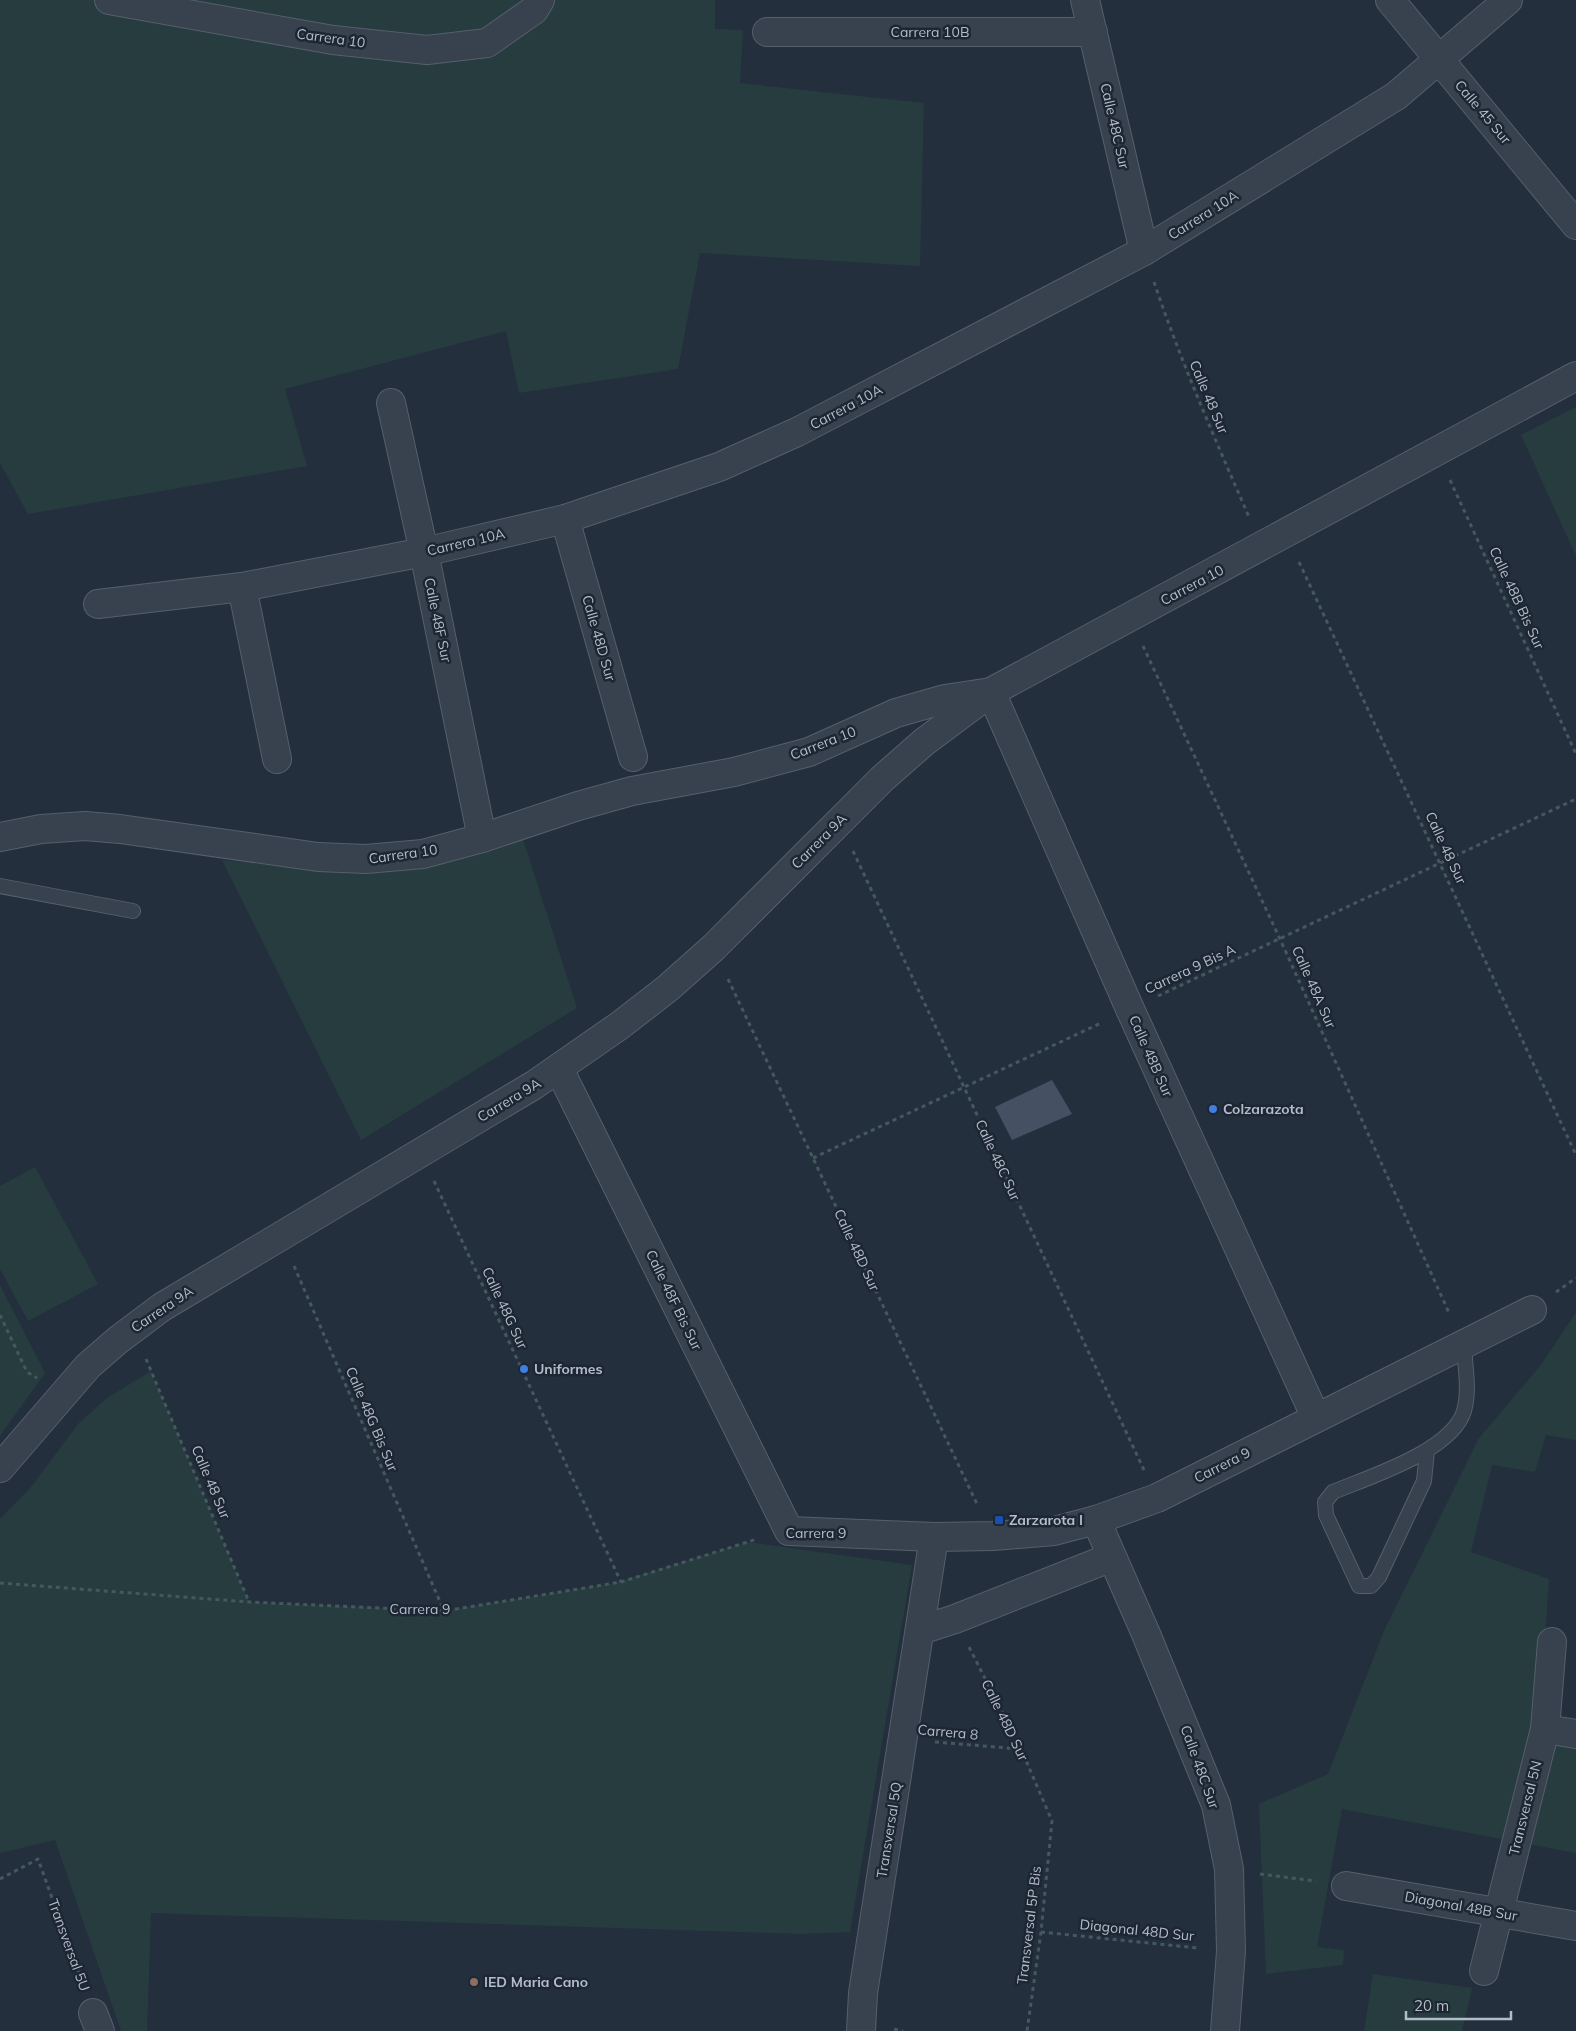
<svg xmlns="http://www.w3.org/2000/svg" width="1576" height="2031" font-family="Mulish,sans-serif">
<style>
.green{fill:#263c3f}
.building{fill:#455162}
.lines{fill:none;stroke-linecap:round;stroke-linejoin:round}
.service-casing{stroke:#565f6c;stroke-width:16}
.minor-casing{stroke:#565f6c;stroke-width:30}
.tertiary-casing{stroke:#565f6c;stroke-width:30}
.path{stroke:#44595c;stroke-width:3;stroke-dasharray:4 4;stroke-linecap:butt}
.service{stroke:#38414e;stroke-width:14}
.minor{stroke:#38414e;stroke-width:28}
.tertiary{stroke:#38414e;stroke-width:28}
.shop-dot{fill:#3f7fe0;stroke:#1d2633;stroke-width:2}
.transit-dot{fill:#1a4fb4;stroke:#1d2633;stroke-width:2}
.education-dot{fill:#8d6e63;stroke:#1d2633;stroke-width:2}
.labels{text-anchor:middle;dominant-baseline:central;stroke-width:5;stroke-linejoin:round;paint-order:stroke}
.street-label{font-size:14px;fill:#b4bcc9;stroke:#1d2633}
.poi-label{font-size:14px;font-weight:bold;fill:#b4bcc9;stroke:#1d2633;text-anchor:start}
</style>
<rect width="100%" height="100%" fill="#242f3e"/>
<!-- green -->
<g class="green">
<polygon points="0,0 715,0 715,29 743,30 740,83 924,103 920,266 700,253 678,369 519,393 506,331 285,389 307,466 28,514 0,463"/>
<polygon points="1576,407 1576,556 1521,435"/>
<polygon points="522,836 577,1008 361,1140 222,860 329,870"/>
<polygon points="35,1167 98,1284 28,1321 0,1269 0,1186"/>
<polygon points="0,1285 45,1373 0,1436"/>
<polygon points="1576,1312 1576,1440 1546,1435 1535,1472 1492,1465 1471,1552 1549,1579 1539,1736 1576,1743 1576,1853 1342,1809 1317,1947 1344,1950 1343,1965 1266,1974 1259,1804 1328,1774 1384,1631 1479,1438 1541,1365"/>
<polygon points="151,1371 249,1602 444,1611 614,1583 748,1542 912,1565 850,1932 802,1934 151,1913 147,2031 121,2031 55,1840 0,1853 0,1519 31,1487 78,1424 107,1398"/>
<polygon points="1373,1974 1472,1988 1462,2031 1364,2031"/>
</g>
<!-- building -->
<polygon class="building" points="1052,1080 1072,1114 1012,1140 995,1107"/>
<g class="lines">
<defs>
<g id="service">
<polyline points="0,886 133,911"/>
<path d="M1427,1451L1424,1481L1379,1577L1371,1586H1359L1326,1515L1325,1502L1333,1492C1369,1477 1452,1451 1464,1411C1470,1390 1465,1367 1464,1346"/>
</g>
<g id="minor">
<polyline points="109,0 333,40 427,50 487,43 534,10 540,0"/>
<polyline points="1085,0 1144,251"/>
<polyline points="1390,0 1576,225"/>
<polyline points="767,32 1093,32"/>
<polyline points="391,403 424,552 482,838"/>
<polyline points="565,519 633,757"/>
<polyline points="242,587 277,759"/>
<polyline points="98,604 242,587 424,552 565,519 719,467 797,432 1144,251 1396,96 1508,0"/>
<polyline points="0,837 41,829 85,826 120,829 318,857 366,859 423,854 482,838 578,806 632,791 734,772 809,752 896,713 945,699 991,692 1130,1009 1316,1418"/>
<polyline points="559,1069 789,1531 934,1537 993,1536 1054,1531 1096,1520 1157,1498 1532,1310"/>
<polyline points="1096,1520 1146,1634 1216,1805 1229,1869 1231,1951 1225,2031"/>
<polyline points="921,1630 955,1619 1112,1557"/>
<polyline points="1545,1729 1576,1734"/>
<polyline points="1346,1886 1576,1926"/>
<polyline points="1484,1971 1545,1729 1552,1642"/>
<polyline points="93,2013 100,2031"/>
<polyline points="861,2031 863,1993 934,1537"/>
</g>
<polyline id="tertiary" points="0,1468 88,1366 118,1340 162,1307 534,1085 619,1026 668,988 713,948 883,778 924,742 991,692 1576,376"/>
</defs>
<!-- service casing -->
<use href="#service" class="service-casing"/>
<!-- minor casing -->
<use href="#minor" class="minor-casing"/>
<!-- tertiary casing -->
<use href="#tertiary" class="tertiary-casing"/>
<!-- path -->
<g class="path">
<path d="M1154,282C1181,362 1215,439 1249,517"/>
<polyline points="1450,480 1576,754"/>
<polyline points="1299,562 1576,1155"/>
<polyline points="1143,646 1280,939 1450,1315"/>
<polyline points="853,851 1144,1470"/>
<polyline points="728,979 977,1504"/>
<polyline points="1158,996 1576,799"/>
<polyline points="813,1158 1101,1023"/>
<polyline points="434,1181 621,1582"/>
<polyline points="294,1266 444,1611"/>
<polyline points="1556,1292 1576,1278"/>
<polyline points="0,1315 27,1372 37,1378"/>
<polyline points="146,1359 249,1602"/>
<polyline points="0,1583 249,1602 444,1611 621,1582 757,1539"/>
<polyline points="969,1647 1021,1749 1052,1821 1041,1932 1027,2031"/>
<polyline points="935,1742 1020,1749"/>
<polyline points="1260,1874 1316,1881"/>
<polyline points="0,1879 38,1859 83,1984"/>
<polyline points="1041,1932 1198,1948"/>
<polyline points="894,2029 903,2031"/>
</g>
<!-- service -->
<use href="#service" class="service"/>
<!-- minor -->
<use href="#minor" class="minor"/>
<!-- tertiary -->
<use href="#tertiary" class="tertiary"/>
</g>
<!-- markers -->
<g class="shop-dot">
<circle cx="1213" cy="1109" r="5"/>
<circle cx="524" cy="1369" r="5"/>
</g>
<rect class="transit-dot" x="994" y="1515" width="10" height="10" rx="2.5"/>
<circle class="education-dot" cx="474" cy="1982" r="5"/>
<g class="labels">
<!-- street labels -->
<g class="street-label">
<text x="930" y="32">Carrera 10B</text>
<text transform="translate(331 38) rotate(8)">Carrera 10</text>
<text transform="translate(1483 112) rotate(50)">Calle 45 Sur</text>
<text transform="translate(1115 126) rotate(77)">Calle 48C Sur</text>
<text transform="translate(1203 215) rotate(-32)">Carrera 10A</text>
<text transform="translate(1209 397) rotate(67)">Calle 48 Sur</text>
<text transform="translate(846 407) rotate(-28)">Carrera 10A</text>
<text transform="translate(466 542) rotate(-13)">Carrera 10A</text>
<text transform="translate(1192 585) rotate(-28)">Carrera 10</text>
<text transform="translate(1517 598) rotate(65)">Calle 48B Bis Sur</text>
<text transform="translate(438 620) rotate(78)">Calle 48F Sur</text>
<text transform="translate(599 638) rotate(74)">Calle 48D Sur</text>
<text transform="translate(823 743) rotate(-21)">Carrera 10</text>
<text transform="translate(819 841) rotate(-45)">Carrera 9A</text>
<text transform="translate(1446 848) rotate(65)">Calle 48 Sur</text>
<text transform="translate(403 854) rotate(-8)">Carrera 10</text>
<text transform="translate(1190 969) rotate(-25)">Carrera 9 Bis A</text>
<text transform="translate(1314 987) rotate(66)">Calle 48A Sur</text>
<text transform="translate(1151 1056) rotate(66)">Calle 48B Sur</text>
<text transform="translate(509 1100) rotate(-31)">Carrera 9A</text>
<text transform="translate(998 1160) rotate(65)">Calle 48C Sur</text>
<text transform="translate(857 1250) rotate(65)">Calle 48D Sur</text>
<text transform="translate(674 1300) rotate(64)">Calle 48F Bis Sur</text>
<text transform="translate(505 1308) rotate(65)">Calle 48G Sur</text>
<text transform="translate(162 1309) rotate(-34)">Carrera 9A</text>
<text transform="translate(372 1419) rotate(67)">Calle 48G Bis Sur</text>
<text transform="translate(1222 1465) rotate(-27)">Carrera 9</text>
<text transform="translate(211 1482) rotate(67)">Calle 48 Sur</text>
<text x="816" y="1533">Carrera 9</text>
<text x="420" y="1609">Carrera 9</text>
<text transform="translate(1005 1720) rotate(64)">Calle 48D Sur</text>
<text transform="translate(948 1732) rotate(5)">Carrera 8</text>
<text transform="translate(1200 1767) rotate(70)">Calle 48C Sur</text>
<text transform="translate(1525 1808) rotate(-76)">Transversal 5N</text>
<text transform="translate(889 1830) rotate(-81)">Transversal 5Q</text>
<text transform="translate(1461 1906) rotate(10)">Diagonal 48B Sur</text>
<text transform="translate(1029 1925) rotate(-83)">Transversal 5P Bis</text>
<text transform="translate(1137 1930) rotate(6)">Diagonal 48D Sur</text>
<text transform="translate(69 1945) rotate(70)">Transversal 5U</text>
</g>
<!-- poi labels -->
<g class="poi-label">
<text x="1223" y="1109">Colzarazota</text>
<text x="534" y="1369">Uniformes</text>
<text x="1009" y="1520">Zarzarota I</text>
<text x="484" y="1982">IED Maria Cano</text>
</g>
</g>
<!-- scale -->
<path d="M1406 2011v8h105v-8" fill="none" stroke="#b4bcc9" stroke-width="2.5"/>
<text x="1414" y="2011" font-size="15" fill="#b4bcc9" stroke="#1d2633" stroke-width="4" paint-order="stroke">20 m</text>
</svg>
